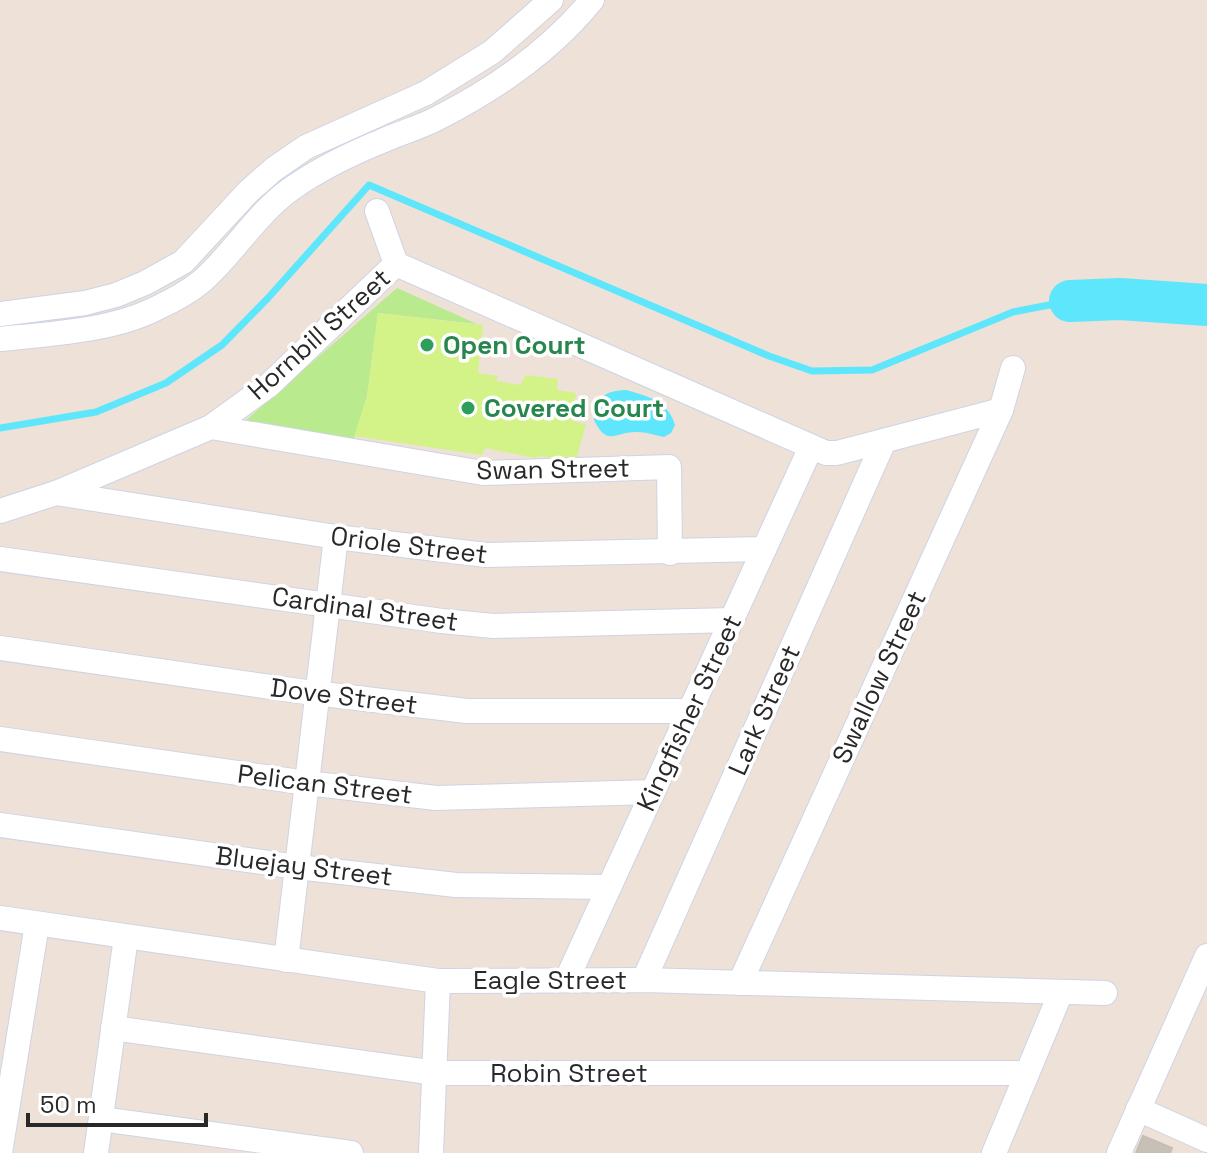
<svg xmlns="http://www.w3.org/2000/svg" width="1207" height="1153" font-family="'Space Grotesk',sans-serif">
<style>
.green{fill:#b9ea8d}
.pitch{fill:#d3f388}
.water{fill:#5ee6fc}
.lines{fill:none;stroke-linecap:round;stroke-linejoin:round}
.stream{stroke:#5ee6fc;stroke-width:7}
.river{stroke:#5ee6fc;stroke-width:42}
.building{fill:#c7c0b7;stroke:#c8bdb2;stroke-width:2}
.minor-casing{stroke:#cdd4e4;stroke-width:26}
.minor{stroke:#fff;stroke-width:24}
.leisure-dot{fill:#2e9e5b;stroke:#fff;stroke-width:3}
.labels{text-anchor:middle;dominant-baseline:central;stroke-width:7;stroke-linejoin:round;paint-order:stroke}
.street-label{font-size:26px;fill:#282828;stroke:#fff}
.leisure-label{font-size:26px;font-weight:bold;fill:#27864d;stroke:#fff;text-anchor:start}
</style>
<rect width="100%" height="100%" fill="#ede1d8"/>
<!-- green -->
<polygon class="green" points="397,288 477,324 378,313 367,396 352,445 236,429"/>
<!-- pitch -->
<polygon class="pitch" points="378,313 483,325 478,373 498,376 496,381 520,385 526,375 558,379 557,390 576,393 572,421 586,424 576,460 539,456 535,458 485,448 482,455 354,436 367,396"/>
<!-- water -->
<path class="water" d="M626,390C648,396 668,401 675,425L671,433L664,437C655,435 646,432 637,432C615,431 608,448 594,420C598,397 603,391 626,390Z"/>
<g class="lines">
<!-- stream -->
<polyline class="stream" points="0,428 96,412 166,383 222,345 268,298 369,185 769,356 812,371 872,370 1013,312 1070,301"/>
<!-- river -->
<polyline class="river" points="1070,301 1120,299 1207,305"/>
</g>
<!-- building -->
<polygon class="building" points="1143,1136 1172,1148 1170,1153 1136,1153"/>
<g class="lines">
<defs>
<g id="minor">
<polyline points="377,211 396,264"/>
<polyline points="0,314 85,303 116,295 145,283 183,262 249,191 274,169 306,147 426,93 492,52 551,0"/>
<path d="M0,339C48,334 111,331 155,309C170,302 189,292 202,281C234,253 256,214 291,189C319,169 350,154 382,141C400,133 421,127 438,118C495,89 552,49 592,0"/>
<polyline points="211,427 483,473 669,467 670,553"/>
<polyline points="56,493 336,537 486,555 764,549"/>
<polyline points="0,511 56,493 211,427 269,385 396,264 826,453 837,453 1001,410"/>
<polyline points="0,559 442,621 493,626 732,620"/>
<polyline points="0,648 306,692 467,711 690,711"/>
<polyline points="0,739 307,783 436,798 653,792"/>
<polyline points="0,825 297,867 456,885 609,887"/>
<polyline points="0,918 438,981 644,980 1105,993"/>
<polyline points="286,960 336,537"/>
<polyline points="567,979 811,447"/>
<polyline points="644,980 884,441"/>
<polyline points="740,983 1001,410 1013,368"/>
<polyline points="113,1028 436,1073 1027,1073"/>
<polyline points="1138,1109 1207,1140"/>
<polyline points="101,1119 351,1153"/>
<polyline points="0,1153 37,924"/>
<polyline points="96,1153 126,937"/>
<polyline points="431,1153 438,981"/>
<polyline points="994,1153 1061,992"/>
<polyline points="1119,1153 1207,956"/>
</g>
</defs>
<!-- minor casing -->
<use href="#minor" class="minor-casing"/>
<!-- minor -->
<use href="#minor" class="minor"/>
</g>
<!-- markers -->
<g class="leisure-dot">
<circle cx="427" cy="345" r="8"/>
<circle cx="468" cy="408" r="8"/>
</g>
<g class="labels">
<!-- street labels -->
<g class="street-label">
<text transform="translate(319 334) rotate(-42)">Hornbill Street</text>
<text transform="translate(553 469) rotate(-1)">Swan Street</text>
<text transform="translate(409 545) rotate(7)">Oriole Street</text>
<text transform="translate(365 609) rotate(8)">Cardinal Street</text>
<text transform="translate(879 677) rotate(-65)">Swallow Street</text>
<text transform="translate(344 696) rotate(7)">Dove Street</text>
<text transform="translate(764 710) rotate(-66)">Lark Street</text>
<text transform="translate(689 713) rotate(-65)">Kingfisher Street</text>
<text transform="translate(325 784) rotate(7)">Pelican Street</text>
<text transform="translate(304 866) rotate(7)">Bluejay Street</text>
<text x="550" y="980">Eagle Street</text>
<text x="569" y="1073">Robin Street</text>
</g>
<!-- leisure labels -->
<g class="leisure-label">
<text x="443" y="345">Open Court</text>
<text x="484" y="408">Covered Court</text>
</g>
</g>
<!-- scale -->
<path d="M28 1113v12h178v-12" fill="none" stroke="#282828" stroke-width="4"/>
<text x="40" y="1113" font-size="24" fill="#282828" stroke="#ffffff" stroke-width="6" paint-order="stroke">50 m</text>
</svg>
